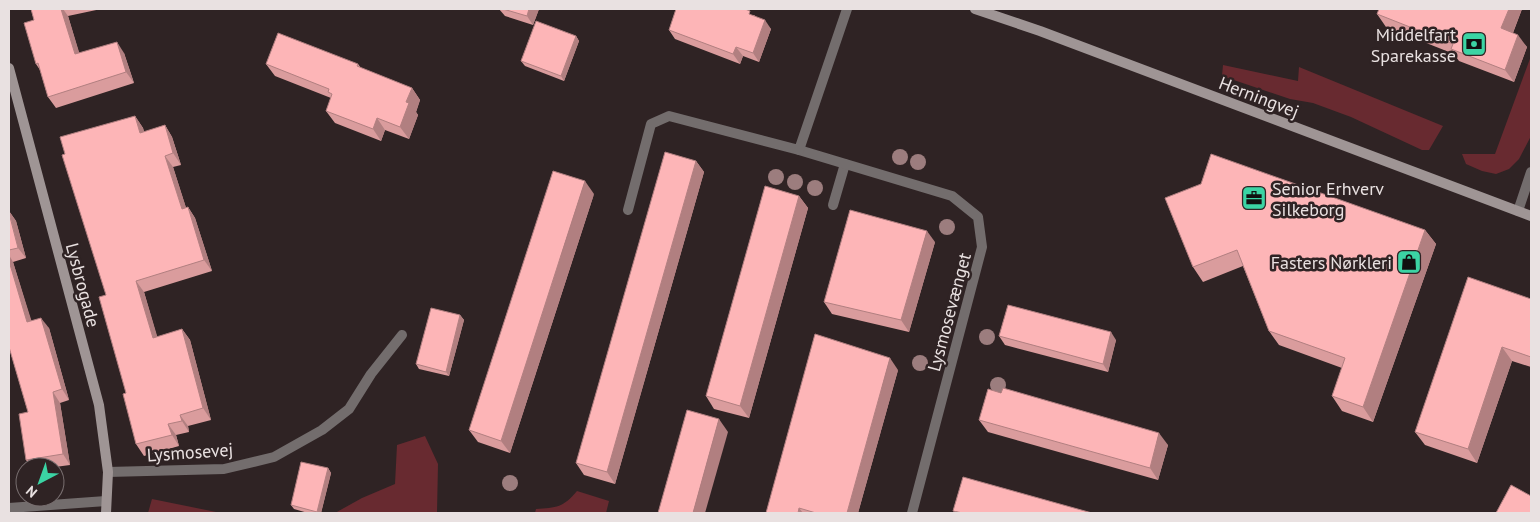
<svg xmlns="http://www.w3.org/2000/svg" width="1540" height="522" font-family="'PT Sans',sans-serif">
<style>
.green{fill:#682a30}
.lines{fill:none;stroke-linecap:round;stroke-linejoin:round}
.lane{stroke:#736d6d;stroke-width:10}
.street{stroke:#736d6d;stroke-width:10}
.secondary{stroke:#9f9595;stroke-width:10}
.tree{fill:#9c7d7e}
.wall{fill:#da9c9d}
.shaded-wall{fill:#b17f80}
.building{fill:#fdb5b7;stroke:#b17f80}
.labels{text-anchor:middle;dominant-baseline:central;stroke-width:5;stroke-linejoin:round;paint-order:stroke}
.poi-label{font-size:18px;fill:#e9e1e1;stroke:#2f2324;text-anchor:end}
.street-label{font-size:18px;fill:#e9e1e1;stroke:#2f2324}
</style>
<rect width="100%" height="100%" fill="#2f2324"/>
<!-- green -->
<g class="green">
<polygon points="1531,56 1531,136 1519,159 1509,169 1496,174 1482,171 1466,164 1462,154 1495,154"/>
<polygon points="1223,65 1298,81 1299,67 1443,126 1429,150 1422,150 1351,117 1313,103 1290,99 1222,76"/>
<polygon points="425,436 438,464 437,513 335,513 362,498 395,484 397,445"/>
<path d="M577,491L609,501L606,513H535L536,509C556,508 564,507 577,491Z"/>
<polygon points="152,499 221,513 148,513"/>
</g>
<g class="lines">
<!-- lane -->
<g class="lane">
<polyline points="833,205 845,164"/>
<polyline points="9,508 106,501"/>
</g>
<!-- street -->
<g class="street">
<polyline points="799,150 952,196 978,217 982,247 912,513"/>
<polyline points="628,210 651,124 669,116 799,150 847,9"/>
<polyline points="1518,211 1531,172"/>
<polyline points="108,472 224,469 274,457 322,430 349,409 371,374 402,335"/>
</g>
<!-- secondary -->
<g class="secondary">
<polyline points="975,9 1040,31 1531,216"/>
<polyline points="9,68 99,405 108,472 106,513"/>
</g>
</g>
<!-- trees -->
<g class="tree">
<circle cx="900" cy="157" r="8"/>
<circle cx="918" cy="162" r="8"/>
<circle cx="776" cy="177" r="8"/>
<circle cx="795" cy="182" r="8"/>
<circle cx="815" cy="188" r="8"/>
<circle cx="947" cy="227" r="8"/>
<circle cx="987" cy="337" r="8"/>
<circle cx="920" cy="363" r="8"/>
<circle cx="998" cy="385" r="8"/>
<circle cx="510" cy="483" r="8"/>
</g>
<!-- wall -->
<g class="wall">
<polygon points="31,9 101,9 68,16 79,53 124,53 134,83 56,108 48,97 40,70 36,64 34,20"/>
<polygon points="499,9 539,9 533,25 505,16"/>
<polygon points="1522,9 1513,33 1527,47 1514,82 1459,61 1454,54 1386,27 1377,14"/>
<polygon points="754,15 771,29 759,62 743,56 740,64 675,39 669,30"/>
<polygon points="576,36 579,41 564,81 525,66 521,61"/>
<polygon points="266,64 358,64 361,68 412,88 420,100 416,112 418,115 409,139 385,130 381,141 335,123 326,111 331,98 275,76"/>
<polygon points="135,116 143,128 144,132 165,125 172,137 181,165 173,167 186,208 188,207 195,218 212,271 144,292 157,337 182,329 190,340 211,420 188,426 189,432 176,435 179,446 144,456 136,444 126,393 106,295"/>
<polygon points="696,161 704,172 615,484 584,475 576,463"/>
<polygon points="594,194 510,453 478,442 469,430"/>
<polygon points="799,196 808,208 749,418 714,409 706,396"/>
<polygon points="1165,198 1425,230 1436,244 1373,422 1342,411 1332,396 1342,368 1279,345 1269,331 1243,266 1203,282 1193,267"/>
<polygon points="9,211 16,221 26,258 13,262 31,321 49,328 69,400 60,403 70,465 55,467 31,467 26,460 28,412 9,347"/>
<polygon points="935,242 909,332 832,314 824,302"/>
<polygon points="1531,299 1531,367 1512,361 1477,463 1425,445 1415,432"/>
<polygon points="460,315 464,320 449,376 419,369 416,364"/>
<polygon points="999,336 1116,340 1108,372 1005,345"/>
<polygon points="898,370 858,513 766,513"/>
<polygon points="1001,393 1168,445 1158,480 988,432 979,420"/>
<polygon points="328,468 331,473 321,513 308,513 294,509 291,505"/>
</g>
<!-- shaded-wall -->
<g class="shaded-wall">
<polygon points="61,9 63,9 68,16 83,65 75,54"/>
<polygon points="529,9 539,9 533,25 527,16"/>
<polygon points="1509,9 1522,9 1510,40 1501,28"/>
<polygon points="765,20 771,29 759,62 753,53"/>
<polygon points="1518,35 1527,47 1514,82 1505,70"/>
<polygon points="576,36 579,41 564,81 561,76"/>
<polygon points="117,42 124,53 134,83 126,72"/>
<polygon points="736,47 743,56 740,64 733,54"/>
<polygon points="412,88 420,100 416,112 418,115 409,139 400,127 406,102"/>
<polygon points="135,116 143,128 148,144 140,133"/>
<polygon points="377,118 385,130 381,141 373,129"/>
<polygon points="165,125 172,137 181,165 173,153"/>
<polygon points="165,156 173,167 190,220 182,209"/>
<polygon points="696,161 704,172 615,484 607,472"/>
<polygon points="585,181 594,194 510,453 501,441"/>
<polygon points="799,196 808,208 749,418 740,406"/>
<polygon points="188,207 195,218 212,271 204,260"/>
<polygon points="9,211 16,221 26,258 18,248"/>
<polygon points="1425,230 1436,244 1373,422 1363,407"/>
<polygon points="927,231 935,242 909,332 901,320"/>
<polygon points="9,255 13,262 35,332 27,322 9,261"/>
<polygon points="136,281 144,292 161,349 153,338"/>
<polygon points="460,315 464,320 449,376 446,372"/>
<polygon points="41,318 49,328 69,400 62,389"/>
<polygon points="182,329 190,340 211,420 203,408"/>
<polygon points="1111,332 1116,340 1108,372 1103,364"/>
<polygon points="1502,347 1512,361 1477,463 1468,449"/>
<polygon points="890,358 898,370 858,513 847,513"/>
<polygon points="53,392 60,403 70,465 63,454"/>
<polygon points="180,415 188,426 189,432 182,421"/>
<polygon points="719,419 728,432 705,513 693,513"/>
<polygon points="168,424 176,435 179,446 172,435"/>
<polygon points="1159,433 1168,445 1158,480 1150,468"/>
<polygon points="328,468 331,473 321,513 318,513 317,512"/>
<polygon points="799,508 803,513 798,513"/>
</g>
<!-- building -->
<g class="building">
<polygon points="31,9 61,9 75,54 117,42 126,72 48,97 38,63 36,64 24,23 34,20"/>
<polygon points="503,9 529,9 527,16"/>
<polygon points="676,9 745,9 750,11 749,14 765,20 753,53 736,47 733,54 669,30"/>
<polygon points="1379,9 1509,9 1501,28 1518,35 1505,70 1451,49 1453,44 1377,14"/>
<polygon points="536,21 576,36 561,76 521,61"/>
<polygon points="278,33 358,64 357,66 412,88 406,102 409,103 400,127 377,118 373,129 326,111 332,94 328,92 329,89 266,64"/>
<polygon points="135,116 140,133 165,125 173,153 165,156 182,209 188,207 204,260 136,281 153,338 182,329 203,408 180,415 182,421 168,424 172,435 136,444 123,394 126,393 99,297 106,295 62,155 65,154 60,137"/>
<polygon points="665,152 696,161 607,472 576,463"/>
<polygon points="1211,154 1425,230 1363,407 1332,396 1345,358 1269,331 1237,250 1193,267 1165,198 1201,184"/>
<polygon points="553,171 585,181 501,441 469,430"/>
<polygon points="765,186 799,196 740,406 706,396"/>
<polygon points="850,210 927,231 901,320 824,302"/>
<polygon points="9,213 18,248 9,250"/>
<polygon points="9,261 27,322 41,318 62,389 53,392 63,454 26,460 19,414 28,412 9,347"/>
<polygon points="1468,277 1531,299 1531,357 1502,347 1468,449 1415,432"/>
<polygon points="1008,305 1111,332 1103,364 999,336"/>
<polygon points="431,308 460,315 446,372 416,364"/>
<polygon points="815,334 890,358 847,513 816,513 799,508 798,513 766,513"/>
<polygon points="1003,388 1159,433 1150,468 979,420 988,389 1001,393"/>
<polygon points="687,410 719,419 693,513 658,513"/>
<polygon points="301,462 328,468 317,512 291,505"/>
<polygon points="963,477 1092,513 963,513 953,511"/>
<polygon points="1511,485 1531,496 1531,513 1496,513"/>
</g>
<!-- icons -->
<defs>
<symbol id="bank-square" viewBox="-11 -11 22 22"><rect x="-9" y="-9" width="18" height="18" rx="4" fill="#3bd4a4" stroke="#2f2324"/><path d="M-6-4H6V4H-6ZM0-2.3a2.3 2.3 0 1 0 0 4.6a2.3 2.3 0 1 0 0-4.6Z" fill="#111"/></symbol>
<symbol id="office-square" viewBox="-11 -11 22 22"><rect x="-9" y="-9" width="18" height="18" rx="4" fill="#3bd4a4" stroke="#2f2324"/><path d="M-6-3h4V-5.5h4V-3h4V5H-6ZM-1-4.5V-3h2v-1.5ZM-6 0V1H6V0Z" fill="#111"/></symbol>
<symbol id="shop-square" viewBox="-11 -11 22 22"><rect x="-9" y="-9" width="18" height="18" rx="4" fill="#3bd4a4" stroke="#2f2324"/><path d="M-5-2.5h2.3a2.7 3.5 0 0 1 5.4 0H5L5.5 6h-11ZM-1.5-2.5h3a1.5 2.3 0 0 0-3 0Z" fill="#111"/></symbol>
</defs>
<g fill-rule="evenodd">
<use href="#bank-square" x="1460" y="30" width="28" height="28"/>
<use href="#office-square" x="1240" y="184" width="28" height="28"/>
<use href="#shop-square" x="1395" y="248" width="28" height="28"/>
</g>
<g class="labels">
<!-- poi labels -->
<g class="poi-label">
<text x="1456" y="34">Middelfart<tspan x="1456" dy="21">Sparekasse</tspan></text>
<text x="1272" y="188" text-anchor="start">Senior Erhverv<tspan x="1272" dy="21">Silkeborg</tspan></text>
<text x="1392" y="262">Fasters Nørkleri</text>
</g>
<!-- street labels -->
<g class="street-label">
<text transform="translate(1259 97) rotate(21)">Herningvej</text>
<text transform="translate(83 285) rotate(75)">Lysbrogade</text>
<text transform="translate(949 312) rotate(-75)">Lysmosevænget</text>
<text transform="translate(190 452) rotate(-4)">Lysmosevej</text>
</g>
</g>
<!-- border -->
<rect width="1540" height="522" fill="none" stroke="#e9e1e1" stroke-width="20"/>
<!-- north arrow -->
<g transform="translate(40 482) rotate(221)"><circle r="24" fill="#2f2324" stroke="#796f70"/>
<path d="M0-4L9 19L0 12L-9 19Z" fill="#3bd4a4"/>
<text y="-8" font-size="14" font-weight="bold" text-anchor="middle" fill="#e9e1e1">N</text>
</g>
</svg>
